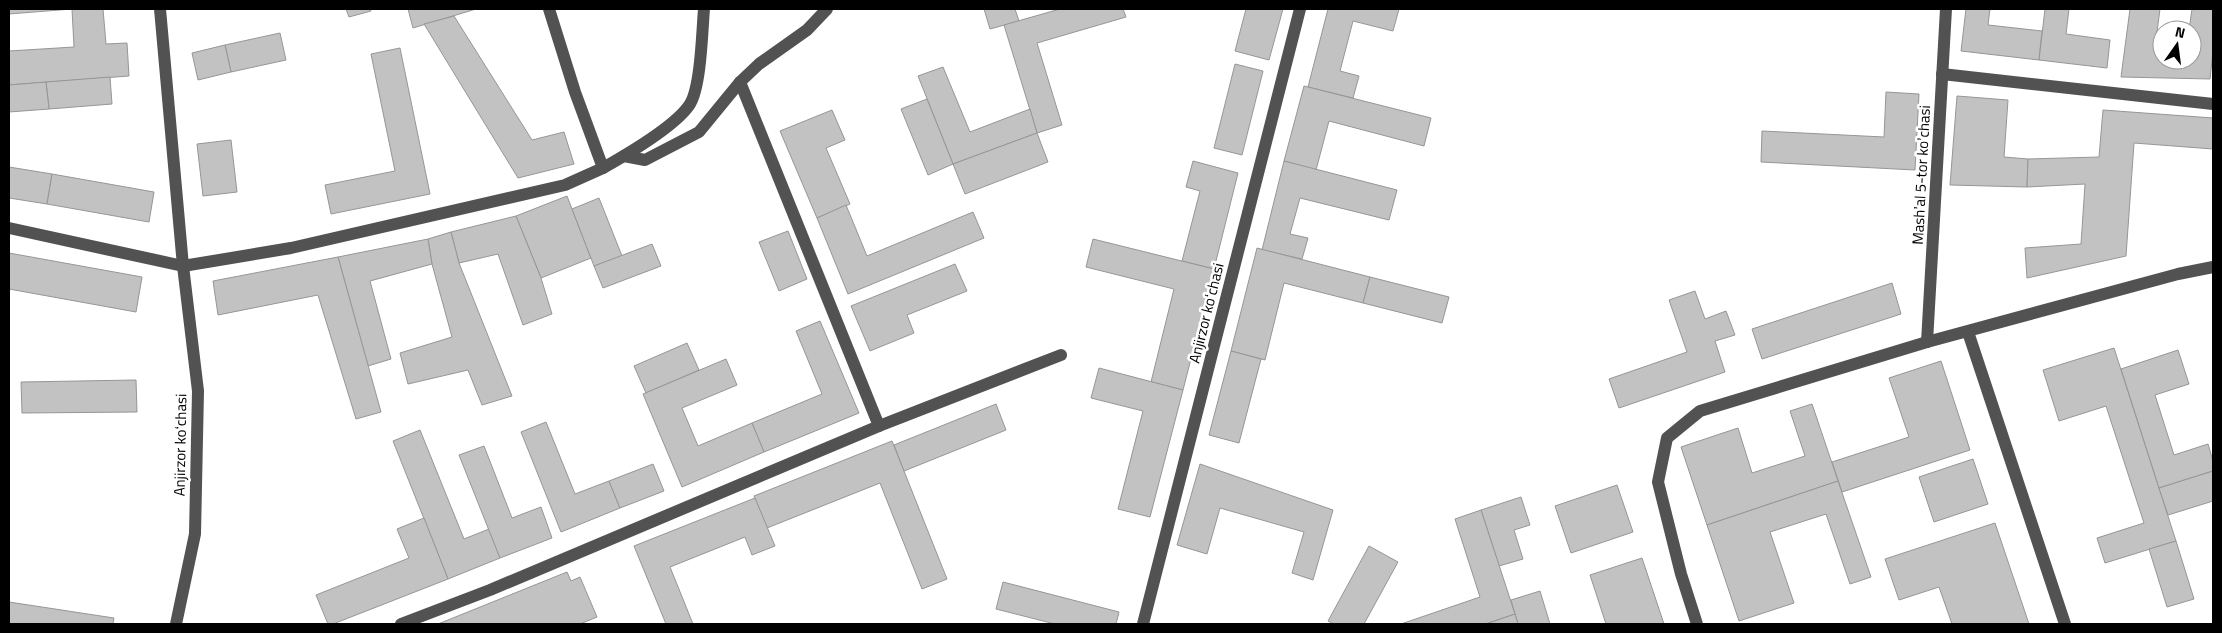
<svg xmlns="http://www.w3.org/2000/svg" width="2222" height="633" font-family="'Titillium Web',sans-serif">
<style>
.building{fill:#c2c2c2;stroke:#969696}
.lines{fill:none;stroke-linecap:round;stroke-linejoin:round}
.minor{stroke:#525252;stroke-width:12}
.labels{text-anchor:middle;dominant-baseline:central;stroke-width:5;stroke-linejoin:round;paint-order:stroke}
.street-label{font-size:15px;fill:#000;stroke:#fff}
</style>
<rect width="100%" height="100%" fill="#fff"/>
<!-- building -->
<g class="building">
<polygon points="9,9 103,9 106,44 127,43 129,76 9,85 9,51 74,47 72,9 9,14"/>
<polygon points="346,9 370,9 371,11 349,17"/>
<polygon points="408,9 476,9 413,28"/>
<polygon points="984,9 1015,9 1019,21 990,29"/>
<polygon points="1060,9 1123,9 1126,17 1037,43 1062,125 1037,133 1004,25"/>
<polygon points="1246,9 1283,9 1269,60 1235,51"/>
<polygon points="1328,9 1399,9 1393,31 1353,21 1340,71 1359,76 1353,98 1308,87"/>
<polygon points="1966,9 1990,9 1988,25 2042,31 2039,60 1961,51"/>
<polygon points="2045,9 2069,9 2066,34 2110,40 2107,68 2039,60"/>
<polygon points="2130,9 2160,9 2155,47 2162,48 2162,60 2192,60 2192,30 2189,30 2192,9 2213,9 2213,51 2210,79 2121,77"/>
<polygon points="454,16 532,140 564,132 574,164 518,178 424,24"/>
<polygon points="280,33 286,60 231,72 225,45"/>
<polygon points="225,45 231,72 198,80 192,53"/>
<polygon points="400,48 430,194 331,214 325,185 395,171 371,54"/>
<polygon points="1235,64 1263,71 1242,155 1214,148"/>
<polygon points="943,67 970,132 1030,109 1037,133 953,164 918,76"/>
<polygon points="110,77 112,104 49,109 46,82"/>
<polygon points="46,82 49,109 9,112 9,85"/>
<polygon points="1304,86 1431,118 1424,146 1329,121 1316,170 1284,161"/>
<polygon points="1886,92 1919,94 1915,170 1761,162 1762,131 1884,137"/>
<polygon points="1957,96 2008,100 2004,157 2028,159 2027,187 1950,185"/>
<polygon points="927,99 953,164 928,175 901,109"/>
<polygon points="832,110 845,140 826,148 850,204 817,218 780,131"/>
<polygon points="2103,110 2213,118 2213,149 2134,143 2126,256 2027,278 2025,248 2081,244 2085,184 2027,187 2028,159 2099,157"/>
<polygon points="1037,133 1048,162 965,194 953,164"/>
<polygon points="231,140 237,192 203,196 197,144"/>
<polygon points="1193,161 1238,173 1214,269 1182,261 1200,191 1186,187"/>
<polygon points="1284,161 1397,190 1389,220 1300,198 1290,234 1308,238 1302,259 1262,250"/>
<polygon points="9,167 52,174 47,204 9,198"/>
<polygon points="52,174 154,192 149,222 47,204"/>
<polygon points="567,196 591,258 541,278 516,216"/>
<polygon points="599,198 622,256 594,266 572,209"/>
<polygon points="846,205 867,256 973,212 984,238 848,294 817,218"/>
<polygon points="516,216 541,278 552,314 523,325 498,254 459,263 451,232"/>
<polygon points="788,231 807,279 779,291 759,242"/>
<polygon points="451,232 459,263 512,396 482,405 468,370 408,384 400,353 452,337 432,264 428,239"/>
<polygon points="428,239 432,264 370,281 391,359 368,366 338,257"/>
<polygon points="1093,239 1214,269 1183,390 1151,382 1174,289 1086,267"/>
<polygon points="652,244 661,266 603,288 594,266"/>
<polygon points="1257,248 1370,277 1363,303 1284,283 1265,360 1231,351"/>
<polygon points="9,253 142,277 136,312 9,289"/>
<polygon points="338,257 381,412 356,419 318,295 218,315 213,281"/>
<polygon points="955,264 967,291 907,315 914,333 870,351 851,306"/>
<polygon points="1370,277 1449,297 1442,323 1363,303"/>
<polygon points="1892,283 1901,314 1762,359 1752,329"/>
<polygon points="1695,291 1705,319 1726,311 1735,335 1715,341 1725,372 1619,408 1609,379 1687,352 1669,300"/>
<polygon points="820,321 859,413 764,452 752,423 822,394 796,331"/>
<polygon points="687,343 699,370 646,393 634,366"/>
<polygon points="2114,348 2176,541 2105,563 2097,538 2144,523 2106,406 2059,421 2043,370"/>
<polygon points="2178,350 2189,384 2155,395 2174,455 2208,444 2213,461 2213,471 2159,488 2121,369"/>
<polygon points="1231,351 1261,359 1239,443 1209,435"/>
<polygon points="726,359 737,385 682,408 698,446 752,423 764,452 682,487 643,394"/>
<polygon points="1941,361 1970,450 1842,492 1832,462 1909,437 1889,378"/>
<polygon points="1099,368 1183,390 1150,517 1118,509 1143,411 1091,398"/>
<polygon points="136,380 137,412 22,413 21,382"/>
<polygon points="996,404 1006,430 904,471 894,445"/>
<polygon points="1812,404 1838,481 1707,525 1681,447 1738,428 1752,473 1805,456 1790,411"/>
<polygon points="546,422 575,494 609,481 620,508 561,532 521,432"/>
<polygon points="420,430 464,539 489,529 500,558 448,579 393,441"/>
<polygon points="892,441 947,579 922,589 880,483 767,528 754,496"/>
<polygon points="484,446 512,518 541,507 552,538 500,558 459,455"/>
<polygon points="1973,459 1988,504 1934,522 1919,477"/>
<polygon points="653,464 664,491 620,508 609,481"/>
<polygon points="1200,464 1333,510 1313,580 1292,573 1304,532 1220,508 1207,554 1177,545"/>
<polygon points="2213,471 2213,501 2168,515 2159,488"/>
<polygon points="1838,481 1871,577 1850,584 1826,514 1770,532 1794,603 1739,621 1707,525"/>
<polygon points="1617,485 1633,532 1571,553 1555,506"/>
<polygon points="1521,497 1530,525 1514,530 1523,559 1499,566 1481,510"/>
<polygon points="755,498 775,546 752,555 745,537 670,567 693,624 666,624 634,546"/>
<polygon points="1481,510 1515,614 1485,624 1401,624 1480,597 1455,519"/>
<polygon points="424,518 448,579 333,624 328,624 316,595 409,558 397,529"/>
<polygon points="1995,523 2029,624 1952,624 1939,587 1899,600 1885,559"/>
<polygon points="2176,541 2194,599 2167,607 2149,549"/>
<polygon points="1369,546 1398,562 1364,624 1334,624 1328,621"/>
<polygon points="1642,558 1664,624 1606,624 1590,575"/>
<polygon points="567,572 571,581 580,577 597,617 580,624 438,624"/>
<polygon points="1003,582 1119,612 1116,624 1055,624 996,609"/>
<polygon points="1540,591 1550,624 1518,624 1511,600"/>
<polygon points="9,602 114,618 113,624 9,624"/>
<polygon points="1515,614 1518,624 1489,624 1489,623"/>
</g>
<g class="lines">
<!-- minor -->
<g class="minor">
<polyline points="160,9 183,266 198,391 195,534 176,624"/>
<polyline points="1942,74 2213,104"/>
<polyline points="624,156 645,160 699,132 740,82 759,64 807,30 827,9"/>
<path d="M603,168C626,155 676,126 690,104C701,86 702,32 704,9"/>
<polyline points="9,228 183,266 291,248 565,185 603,168 575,92 549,9"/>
<polyline points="1968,332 2065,624"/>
<polyline points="1927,342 1946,9"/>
<polyline points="879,426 1061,355"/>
<polyline points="401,624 490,590 879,426 740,82"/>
<polyline points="1143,624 1300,9"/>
<polyline points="1697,624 1681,574 1658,482 1667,438 1700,411 1927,342 2178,274 2213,267"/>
</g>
</g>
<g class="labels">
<!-- street labels -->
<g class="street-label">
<text transform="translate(1921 175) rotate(-87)">Mashʼal 5-tor koʼchasi</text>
<text transform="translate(1206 313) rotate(-76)">Anjirzor koʻchasi</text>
<text transform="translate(180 445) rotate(-89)">Anjirzor koʻchasi</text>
</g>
</g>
<!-- border -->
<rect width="2222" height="633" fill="none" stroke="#000000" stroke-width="20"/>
<!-- north arrow -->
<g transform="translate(2177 45) rotate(14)"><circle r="24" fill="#ffffff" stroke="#999999"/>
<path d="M0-4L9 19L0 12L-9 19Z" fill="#000000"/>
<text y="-8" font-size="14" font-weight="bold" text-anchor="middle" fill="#000000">N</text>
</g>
</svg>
